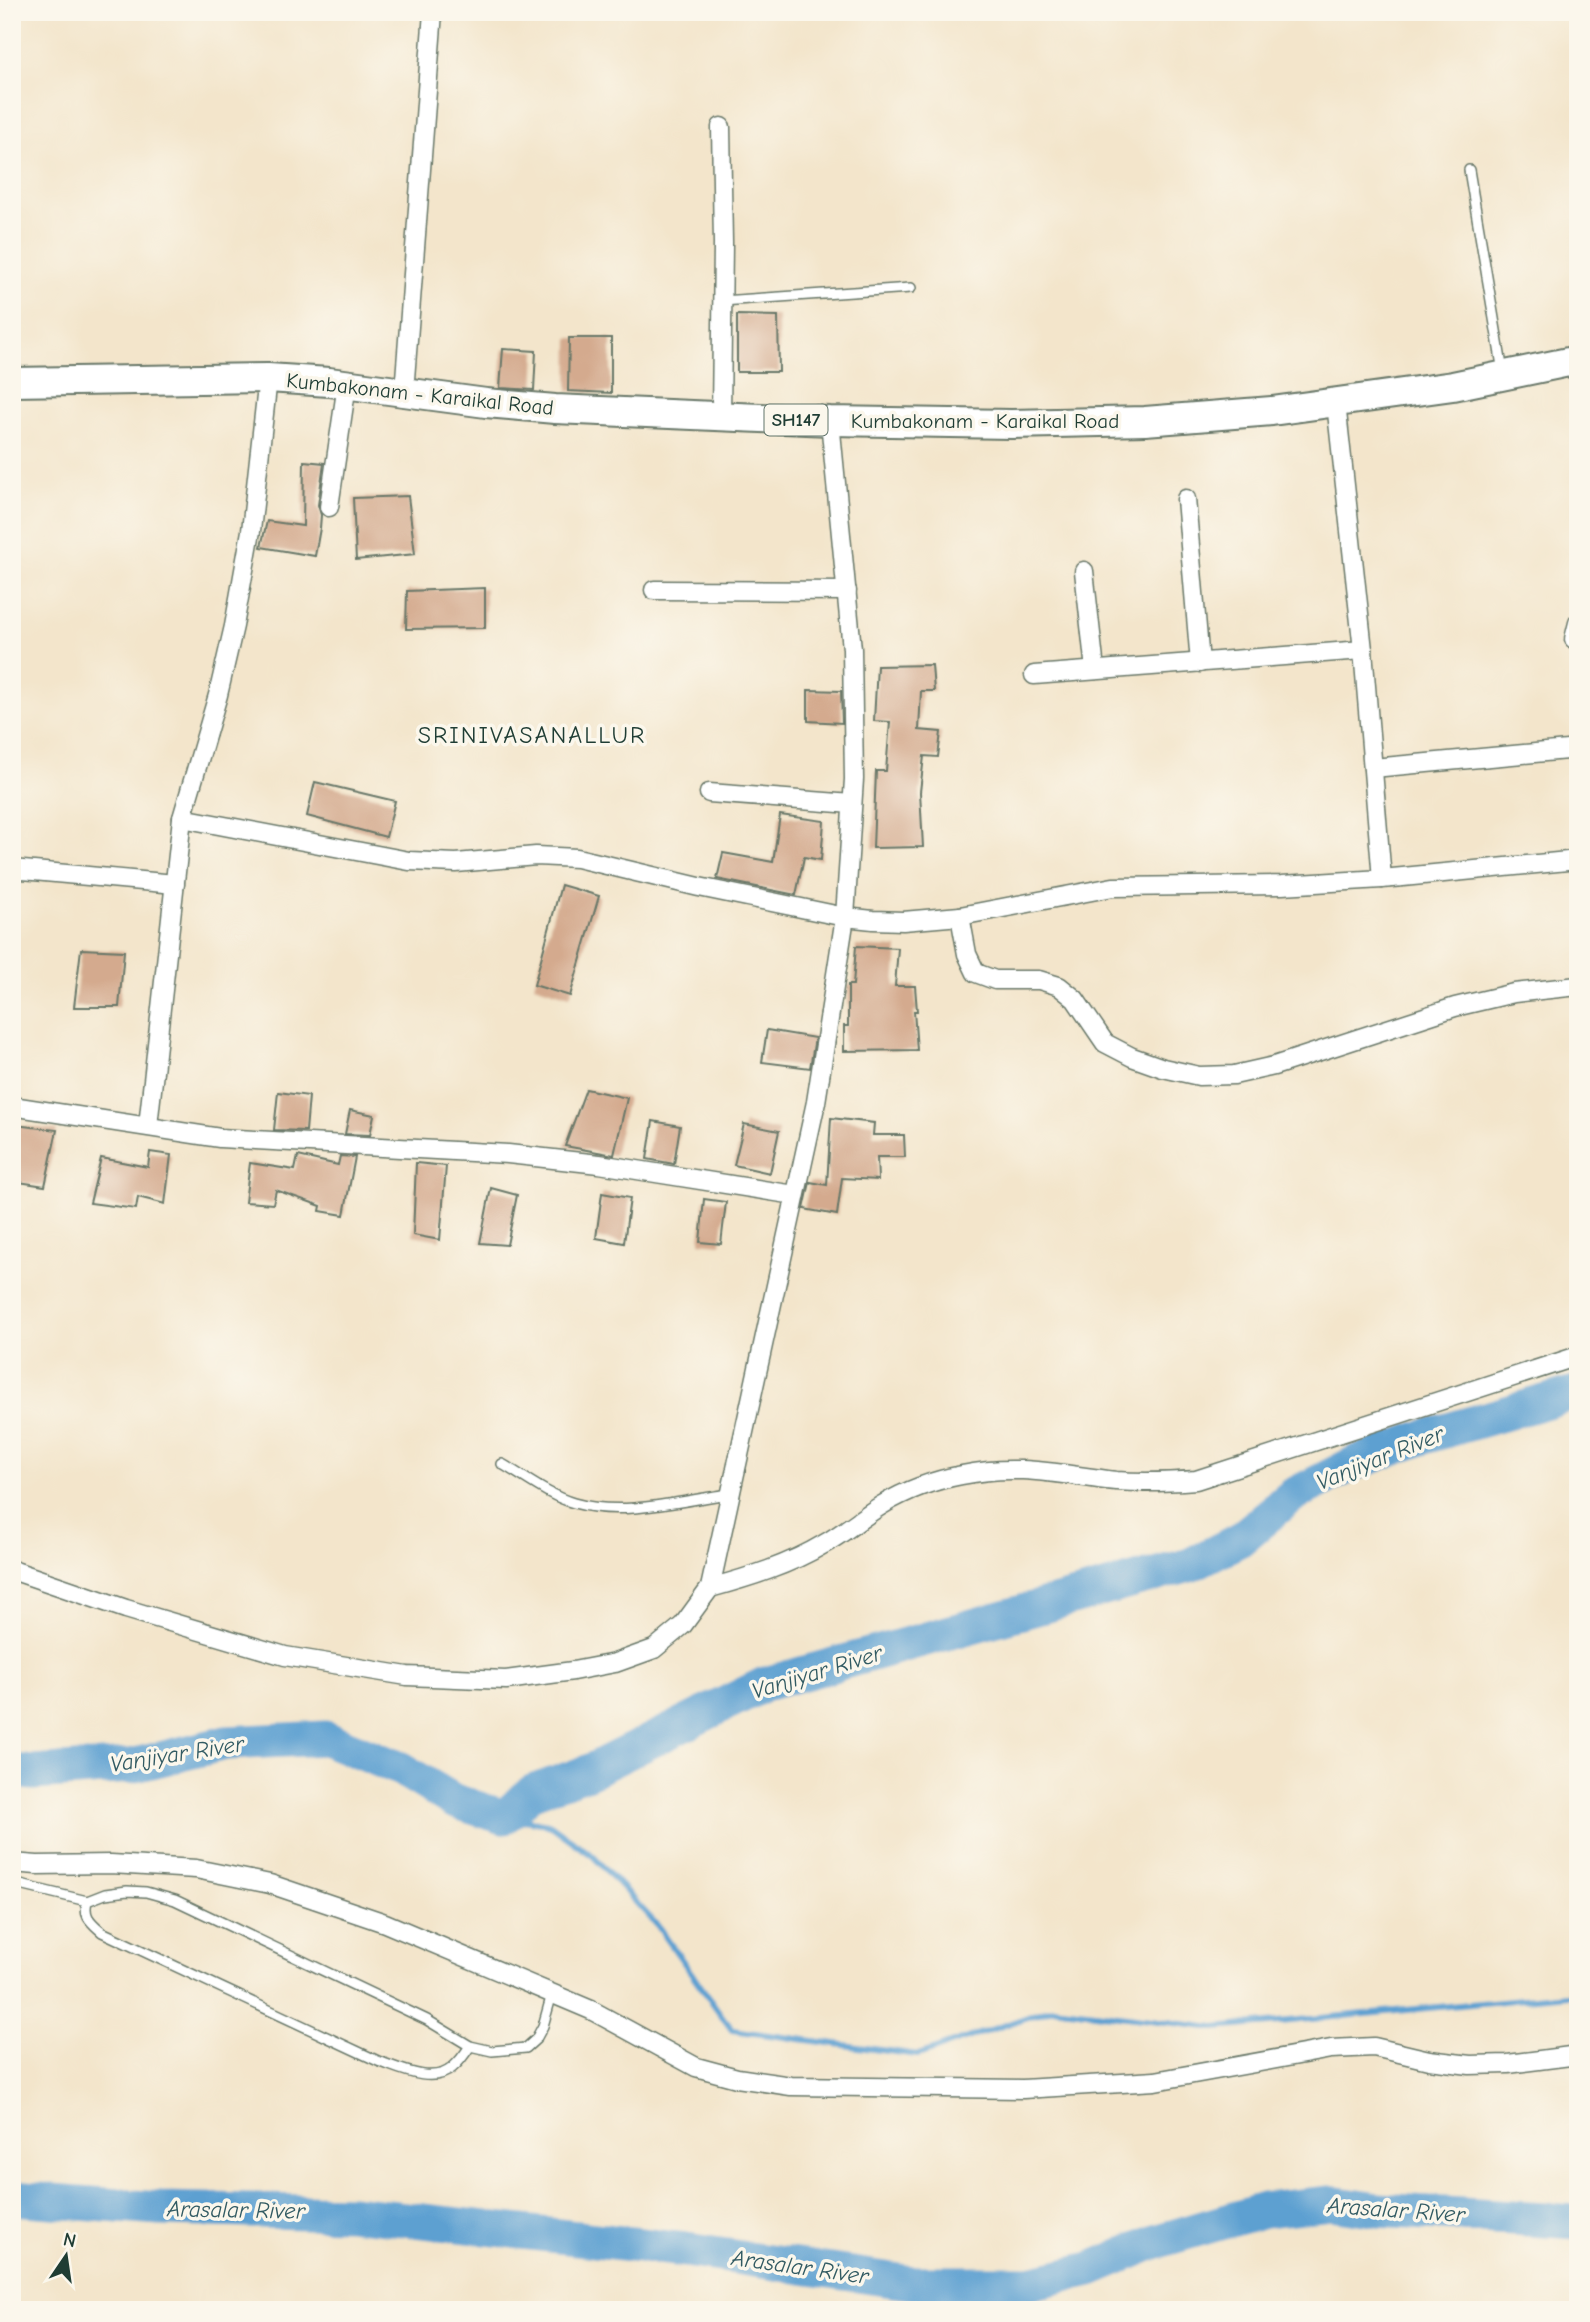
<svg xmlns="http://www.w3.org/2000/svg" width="1590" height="2322" font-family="'Comic Neue',sans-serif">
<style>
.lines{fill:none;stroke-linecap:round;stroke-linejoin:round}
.stream{stroke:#5da0d1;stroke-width:6}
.river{stroke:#5da0d1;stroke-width:35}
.building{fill:#d4aa8e}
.service-casing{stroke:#697869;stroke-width:12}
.minor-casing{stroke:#697869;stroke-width:21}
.primary-casing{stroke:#697869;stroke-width:32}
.service{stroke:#fff;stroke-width:9}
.minor{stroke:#fff;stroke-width:18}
.primary{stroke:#fff;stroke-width:28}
.labels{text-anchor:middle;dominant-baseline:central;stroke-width:7;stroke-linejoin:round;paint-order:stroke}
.shield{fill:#fbf7ec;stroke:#61756b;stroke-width:2}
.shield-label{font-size:19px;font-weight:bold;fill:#1f3d34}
.street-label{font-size:21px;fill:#1f3d34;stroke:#fbf7ec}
.water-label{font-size:23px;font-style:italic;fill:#325b63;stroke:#fbf7ec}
.quarter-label{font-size:24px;letter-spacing:2px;fill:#1f3d34;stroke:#fbf7ec}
</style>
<rect width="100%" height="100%" fill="#fbf7ec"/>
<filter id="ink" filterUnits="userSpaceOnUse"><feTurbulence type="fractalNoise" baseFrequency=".0143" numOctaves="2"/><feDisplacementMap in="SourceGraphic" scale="14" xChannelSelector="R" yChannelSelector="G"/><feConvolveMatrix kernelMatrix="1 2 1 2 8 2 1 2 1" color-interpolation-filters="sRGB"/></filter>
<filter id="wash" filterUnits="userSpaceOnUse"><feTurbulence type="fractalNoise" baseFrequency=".00686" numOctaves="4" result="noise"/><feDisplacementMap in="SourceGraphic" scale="28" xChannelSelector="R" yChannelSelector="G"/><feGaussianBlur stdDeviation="1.57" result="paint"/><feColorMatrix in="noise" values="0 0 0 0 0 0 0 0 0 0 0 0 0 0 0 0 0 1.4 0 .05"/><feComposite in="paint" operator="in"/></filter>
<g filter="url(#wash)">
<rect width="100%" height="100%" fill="#f3e5cb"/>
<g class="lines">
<!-- stream -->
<polyline class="stream" points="504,1817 549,1824 593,1856 657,1925 732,2030 918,2055 1054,2008 1215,2028 1578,1994"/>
<!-- river -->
<g class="river">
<polyline points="12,1771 34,1773 131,1766 226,1743 325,1738 401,1769 454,1801 504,1817 532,1792 588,1772 765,1684 1190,1565 1239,1540 1293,1495 1357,1462 1424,1437 1578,1392"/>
<polyline points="12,2198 160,2209 350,2213 686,2250 913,2283 1030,2283 1091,2269 1155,2242 1264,2210 1331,2203 1378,2210 1578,2222"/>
</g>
</g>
<g id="blocks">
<!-- building -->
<g class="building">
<polygon points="737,315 778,316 779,372 737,372"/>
<polygon points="569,338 611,338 611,393 568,391"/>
<polygon points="503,349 536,351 534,390 500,388"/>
<polygon points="304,461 324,463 318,505 321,515 320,528 315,556 261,547 267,521 303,526"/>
<polygon points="408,496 415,554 356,560 353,498"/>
<polygon points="485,588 485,628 406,629 407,591"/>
<polygon points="932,665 934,691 921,691 919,730 941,732 938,757 924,756 920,792 923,847 873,848 876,771 886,771 890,722 874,721 877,666"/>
<polygon points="808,690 841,691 842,723 808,721"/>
<polygon points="315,782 395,801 386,837 307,816"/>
<polygon points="780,815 824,821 821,860 804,857 796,895 717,879 723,853 773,862"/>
<polygon points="561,885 599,896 570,996 534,985"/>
<polygon points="856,946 898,948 895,986 915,986 917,1011 914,1011 917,1050 844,1051 844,1026 848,1026 848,985 853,985"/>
<polygon points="81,949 124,951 119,1007 74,1007"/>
<polygon points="767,1030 815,1038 810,1068 762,1062"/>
<polygon points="586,1089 627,1098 614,1155 565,1146"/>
<polygon points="278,1092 309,1096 306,1131 274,1130"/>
<polygon points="350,1110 374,1115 370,1135 345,1134"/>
<polygon points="831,1118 874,1123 873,1135 904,1135 905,1157 877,1157 878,1180 842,1178 837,1215 804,1209 810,1182 827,1185"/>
<polygon points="653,1121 680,1126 674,1164 647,1159"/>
<polygon points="744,1124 779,1131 770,1173 734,1165"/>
<polygon points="15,1125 57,1130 45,1186 12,1181 12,1136"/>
<polygon points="150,1152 171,1155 165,1204 138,1197 136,1209 90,1203 101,1158 148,1167"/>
<polygon points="298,1156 338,1165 340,1156 355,1157 344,1215 320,1211 321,1206 276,1190 273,1204 245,1202 250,1163 295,1170"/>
<polygon points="416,1163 446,1166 440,1240 413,1235"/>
<polygon points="491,1188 517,1195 507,1245 480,1243"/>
<polygon points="602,1193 630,1198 624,1243 596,1238"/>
<polygon points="704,1199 726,1202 721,1244 700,1242"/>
</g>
</g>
</g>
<g filter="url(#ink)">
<use href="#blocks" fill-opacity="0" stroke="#697869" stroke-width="2"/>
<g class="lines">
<defs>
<g id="service">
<polyline points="1469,170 1503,372"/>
<polyline points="722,301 911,288"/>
<path d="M502,1464C525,1477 549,1496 574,1503C623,1517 679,1501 729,1494"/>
<polyline points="12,1883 87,1901 105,1894 127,1891 146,1892 175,1900 427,2020 470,2046 492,2051 526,2048 536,2039 543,2026 552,1994"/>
<path d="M87,1901C83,1917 91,1922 102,1932L378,2061C399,2068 432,2085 452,2068C459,2062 465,2054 470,2046"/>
</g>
<g id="minor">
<polyline points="404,392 433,12"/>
<polyline points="1336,403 1363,650 1382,879"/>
<polyline points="721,416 723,243 721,127"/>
<polyline points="1186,499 1200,663"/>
<polyline points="329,507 347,384"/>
<polyline points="1084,571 1095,670"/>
<polyline points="654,590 847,591"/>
<polyline points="1574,639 1578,623"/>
<polyline points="1034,675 1363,650"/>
<polyline points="1373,768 1578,749"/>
<polyline points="709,793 852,804"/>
<polyline points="182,818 409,861 456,863 536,856 577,858 699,887 845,917 873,920 903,921 960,916 1113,887 1282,885 1382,879 1578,860"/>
<polyline points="12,869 175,884"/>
<polyline points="960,916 967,954 976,973 995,980 1039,980 1059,986 1075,999 1105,1043 1132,1057 1163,1068 1199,1076 1234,1075 1274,1066 1455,1007 1514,993 1578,986"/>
<polyline points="12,1106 220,1138 508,1154 599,1164 795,1195"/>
<polyline points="148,1126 182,818 218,695 234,626 251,531 268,378"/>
<polyline points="12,1570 126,1609 285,1656 407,1676 506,1680 573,1671 615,1663 654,1649 683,1625 710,1588 816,1102 845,917 854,779 852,649 830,421"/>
<path d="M710,1588C750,1577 789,1565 824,1544C844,1533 862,1517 882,1505C905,1491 935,1480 962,1475C1019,1463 1061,1475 1116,1481C1143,1483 1169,1482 1196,1480L1578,1356"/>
<polyline points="12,1863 37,1865 111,1864 196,1869 270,1884 385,1923 591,2010 696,2067 737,2078 791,2086 1023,2089 1155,2081 1331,2049 1374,2047 1429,2060 1470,2065 1508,2064 1578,2055"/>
</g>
<polyline id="primary" points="12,382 268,378 329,382 486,403 555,409 830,421 1011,424 1145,421 1272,411 1453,386 1578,360"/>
</defs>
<!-- service casing -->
<use href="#service" class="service-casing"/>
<!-- minor casing -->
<use href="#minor" class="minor-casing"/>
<!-- primary casing -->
<use href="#primary" class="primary-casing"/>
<!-- service -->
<use href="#service" class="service"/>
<!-- minor -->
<use href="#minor" class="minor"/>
<!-- primary -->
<use href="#primary" class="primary"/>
</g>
</g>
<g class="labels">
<!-- shield labels -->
<rect class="shield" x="764.5" y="404.5" width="63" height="31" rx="5"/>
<g class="shield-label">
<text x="796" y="420">SH147</text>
</g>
<!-- street labels -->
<g class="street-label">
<text transform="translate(420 394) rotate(6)">Kumbakonam - Karaikal Road</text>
<text x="985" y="421">Kumbakonam - Karaikal Road</text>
</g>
<!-- water labels -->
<g class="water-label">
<text transform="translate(1380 1458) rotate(-22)">Vanjiyar River</text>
<text transform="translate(817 1672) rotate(-17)">Vanjiyar River</text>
<text transform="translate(177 1754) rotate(-9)">Vanjiyar River</text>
<text transform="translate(236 2210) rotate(1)">Arasalar River</text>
<text transform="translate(1396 2210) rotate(4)">Arasalar River</text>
<text transform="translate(800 2267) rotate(8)">Arasalar River</text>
</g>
<!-- quarter labels -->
<g class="quarter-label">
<text x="532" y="735">SRINIVASANALLUR</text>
</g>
</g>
<!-- margin -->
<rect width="1590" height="2322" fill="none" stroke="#fbf7ec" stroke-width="42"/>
<!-- north arrow -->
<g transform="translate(66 2256) rotate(13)" stroke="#fbf7ec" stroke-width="5" paint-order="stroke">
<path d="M0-5L12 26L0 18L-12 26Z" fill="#1f3d34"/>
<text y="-10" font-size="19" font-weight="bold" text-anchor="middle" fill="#1f3d34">N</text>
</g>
</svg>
